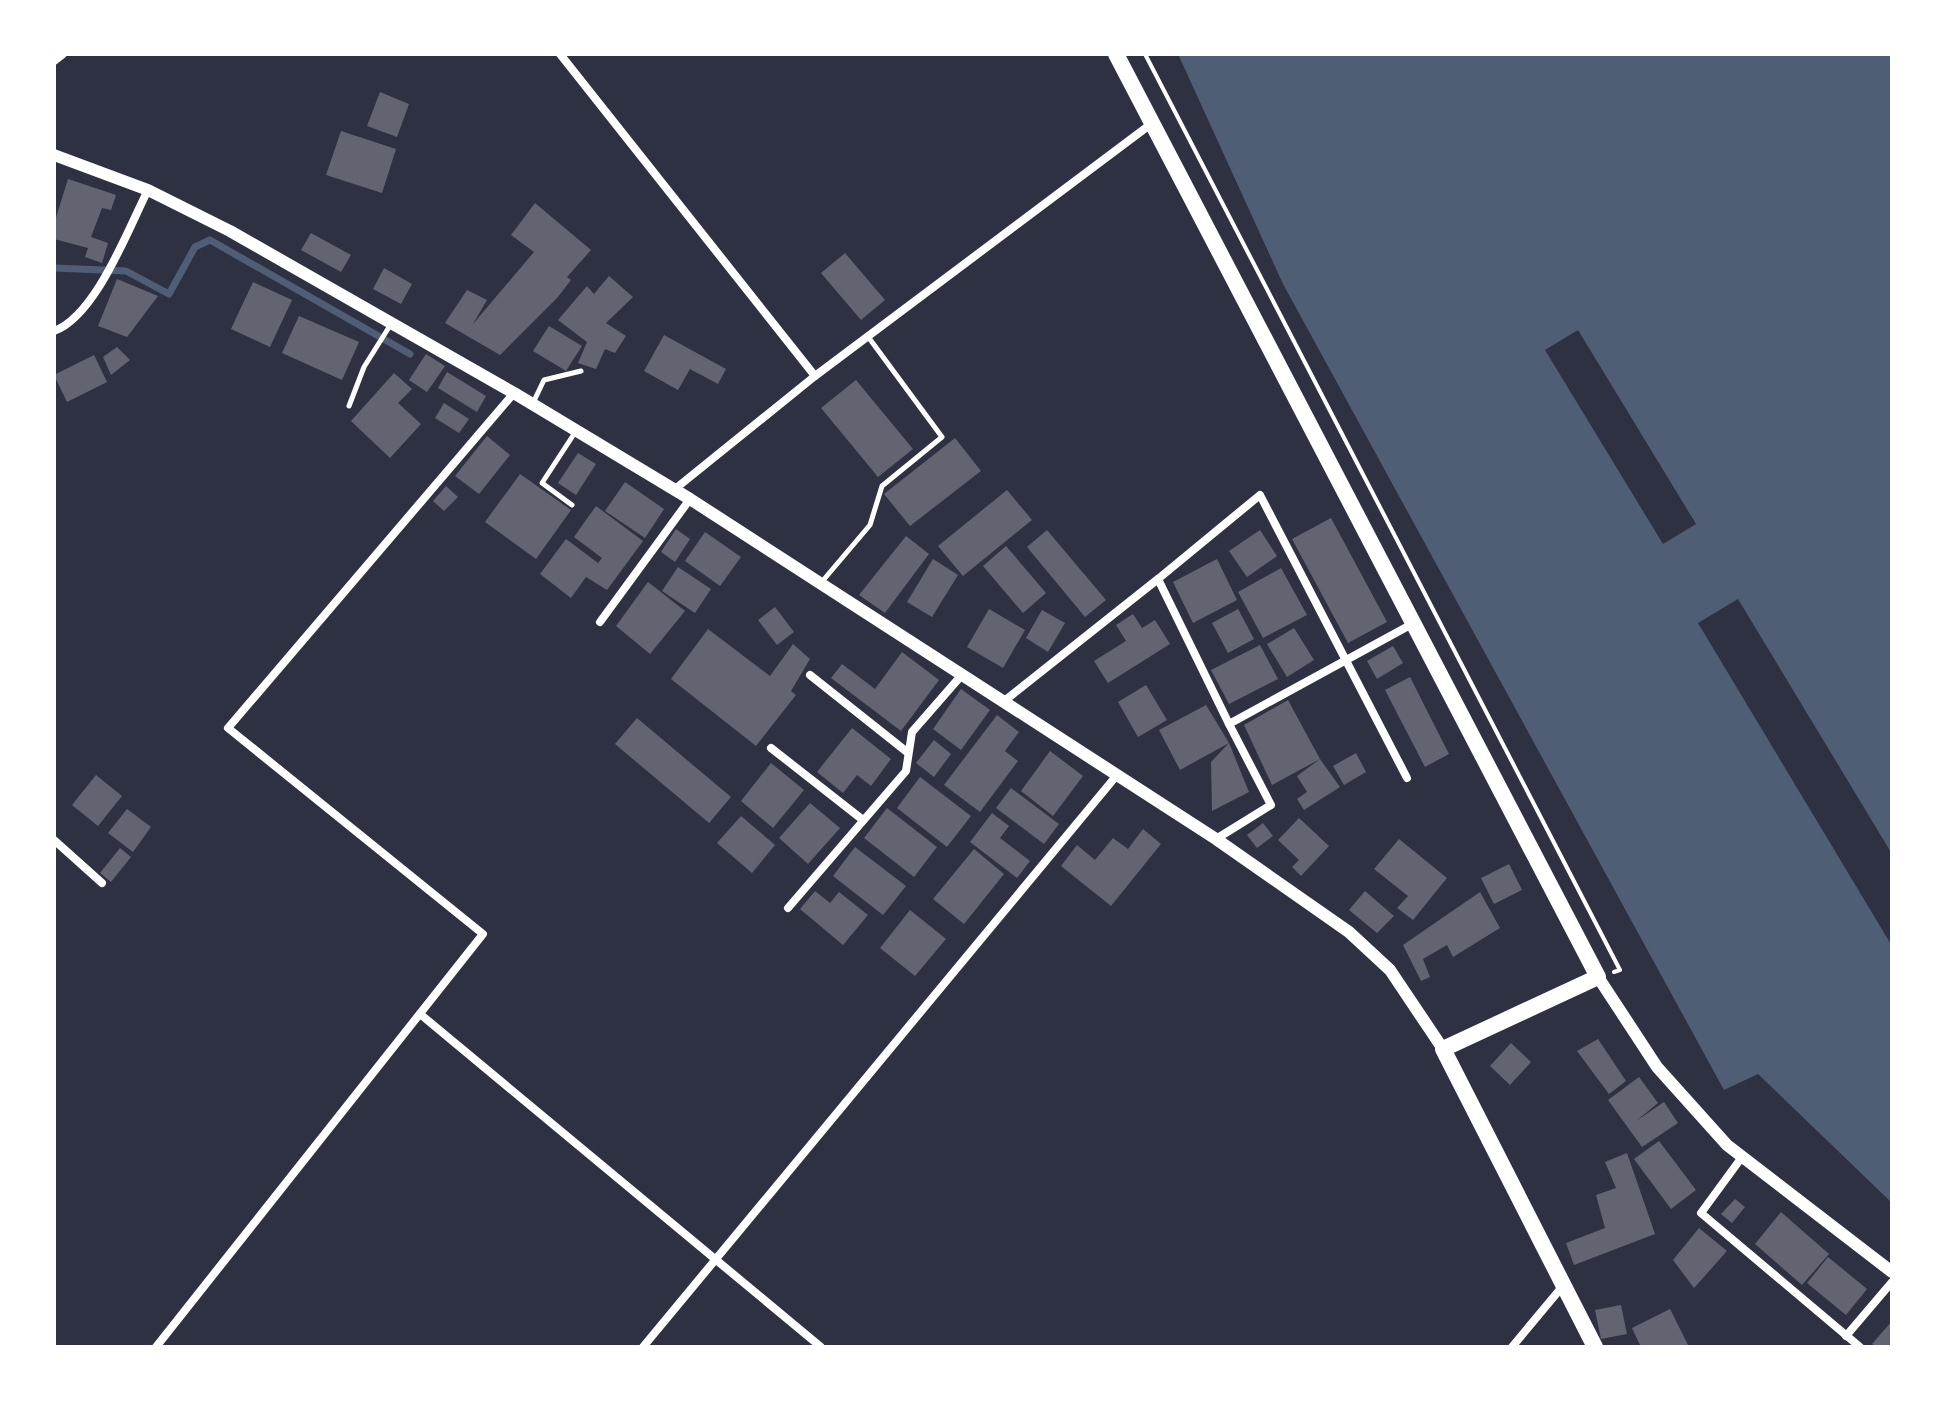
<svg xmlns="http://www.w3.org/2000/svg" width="1946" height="1401" font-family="'Noto Sans',sans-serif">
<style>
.water{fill:#4f5d75}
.pier{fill:#2d3142}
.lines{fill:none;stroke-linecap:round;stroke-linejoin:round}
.stream{stroke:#4f5d75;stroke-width:7}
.building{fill:#626471}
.path{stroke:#fff;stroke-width:4}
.service{stroke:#fff;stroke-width:5}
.minor{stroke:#fff;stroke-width:8}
.tertiary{stroke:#fff;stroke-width:12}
.primary{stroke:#fff;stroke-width:16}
</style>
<rect width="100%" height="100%" fill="#2d3142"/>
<!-- water -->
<polygon class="water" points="1178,54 1892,54 1892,1203 1758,1074 1724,1090 1283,284"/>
<!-- pier -->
<g class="pier">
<polygon points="1578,330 1696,524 1663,544 1545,350"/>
<polygon points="1738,599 1892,854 1892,946 1698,623"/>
</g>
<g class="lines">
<!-- stream -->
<polyline class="stream" points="54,268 126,271 169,294 195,247 210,240 410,354"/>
</g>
<!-- building -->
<g class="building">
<polygon points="380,92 409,104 397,137 367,126"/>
<polygon points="341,131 396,149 382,193 326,175"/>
<polygon points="68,179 116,195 111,210 102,208 91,237 108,243 102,263 85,257 88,248 54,239 54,224"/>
<polygon points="535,203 591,250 567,277 571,280 558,297 500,355 445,323 467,290 487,300 473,324 534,252 511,235"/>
<polygon points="311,233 351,255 341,272 301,250"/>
<polygon points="845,253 885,300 861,320 821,273"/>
<polygon points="384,268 412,284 401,304 373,289"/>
<polygon points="609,276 633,297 606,323 626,336 615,353 605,349 596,369 578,363 587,342 558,320 587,286 594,294"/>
<polygon points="117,279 158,296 127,337 98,326"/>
<polygon points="253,282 292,300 270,347 231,329"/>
<polygon points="299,316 359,342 342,380 282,353"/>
<polygon points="549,326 582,346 566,371 533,351"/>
<polygon points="664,335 726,369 718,384 690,369 678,390 644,371"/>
<polygon points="117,347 130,360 111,375 103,357"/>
<polygon points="426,354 445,366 427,392 409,380"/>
<polygon points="94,355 107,382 67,402 54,375"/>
<polygon points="447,372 486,396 477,412 438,388"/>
<polygon points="394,373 412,389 398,403 421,424 390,458 351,421"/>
<polygon points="856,380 913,449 878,477 821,408"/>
<polygon points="444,403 469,419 459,433 435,418"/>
<polygon points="487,436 510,455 479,494 455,476"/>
<polygon points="955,438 981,471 910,526 884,494"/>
<polygon points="578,453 596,464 576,495 558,483"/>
<polygon points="520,474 571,510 536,559 485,522"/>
<polygon points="625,482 664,509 645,538 605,511"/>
<polygon points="446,486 458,497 444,511 433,501"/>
<polygon points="1007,490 1032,520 963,576 938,546"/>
<polygon points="596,506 643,541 607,590 586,577 571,598 540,574 566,539 598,563 602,558 574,537"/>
<polygon points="1331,518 1387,622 1348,643 1292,539"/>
<polygon points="676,529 690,539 675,562 661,552"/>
<polygon points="1047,530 1106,600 1085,617 1027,547"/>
<polygon points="1260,530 1277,556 1247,577 1229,551"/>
<polygon points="705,532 741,557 720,586 685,561"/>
<polygon points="906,536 929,554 885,613 859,595"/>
<polygon points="1006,546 1046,593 1023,613 983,566"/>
<polygon points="933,559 958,575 932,617 907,602"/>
<polygon points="1217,559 1237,600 1193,623 1173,582"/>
<polygon points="678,567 711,589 695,613 662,591"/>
<polygon points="1281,568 1307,615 1263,638 1238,592"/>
<polygon points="648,582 685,611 650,654 616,626"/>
<polygon points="775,607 794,632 777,645 758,620"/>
<polygon points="989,609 1025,630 1003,668 967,647"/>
<polygon points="1238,609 1254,639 1228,653 1212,623"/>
<polygon points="1042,610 1065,623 1048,652 1026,638"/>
<polygon points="1133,614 1142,628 1155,620 1170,644 1108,683 1094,661 1126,641 1116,625"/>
<polygon points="1294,628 1314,660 1287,677 1267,644"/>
<polygon points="708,629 770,676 793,644 810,659 791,691 796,695 756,746 671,679"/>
<polygon points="1260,645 1278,679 1229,704 1211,670"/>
<polygon points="1393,646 1403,663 1377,679 1367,661"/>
<polygon points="902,652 939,680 901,731 831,678 842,664 875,689"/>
<polygon points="1410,677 1449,754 1425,767 1385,690"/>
<polygon points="1146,685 1167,720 1138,737 1118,702"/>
<polygon points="961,689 990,710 961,750 933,729"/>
<polygon points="1288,700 1320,759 1272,785 1244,725"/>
<polygon points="1206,705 1229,743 1180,770 1159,730"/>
<polygon points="997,715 1019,732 1005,751 1018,761 980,812 944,785"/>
<polygon points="637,718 731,797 709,823 615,744"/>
<polygon points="852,728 891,759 871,786 857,775 843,793 817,772"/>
<polygon points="934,740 951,754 934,777 916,763"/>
<polygon points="1229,743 1249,792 1212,811 1211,762"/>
<polygon points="1050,751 1083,776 1053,816 1021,791"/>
<polygon points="1356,753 1366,772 1344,785 1333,766"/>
<polygon points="1320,759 1340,787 1304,810 1297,799 1307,792 1297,776"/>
<polygon points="771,763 804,790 773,828 741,801"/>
<polygon points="96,775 122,796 98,826 72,805"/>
<polygon points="920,777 971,816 947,847 897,808"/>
<polygon points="1011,788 1059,824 1044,844 996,808"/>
<polygon points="810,803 840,828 808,864 779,838"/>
<polygon points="887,808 937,847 914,877 864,838"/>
<polygon points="127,809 151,827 133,852 108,833"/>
<polygon points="992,813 1009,826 1000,838 1030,861 1017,878 970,842"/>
<polygon points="741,816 775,845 752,873 717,843"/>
<polygon points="1299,818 1329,846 1301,876 1292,867 1299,860 1278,840"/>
<polygon points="1263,823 1273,836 1257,848 1247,835"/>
<polygon points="1143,829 1161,844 1111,906 1061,866 1077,845 1095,860 1113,838 1128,849"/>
<polygon points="1399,839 1447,878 1413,920 1397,908 1408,896 1374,869"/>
<polygon points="855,847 906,886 883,915 833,876"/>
<polygon points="120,848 131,857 111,882 100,873"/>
<polygon points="974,849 1004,874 964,924 933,899"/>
<polygon points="1509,864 1522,890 1494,904 1481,878"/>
<polygon points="815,891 830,903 839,892 868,915 843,945 800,909"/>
<polygon points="1365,891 1394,916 1377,933 1349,910"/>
<polygon points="1480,892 1500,928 1453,957 1447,945 1423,959 1430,977 1421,981 1403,945"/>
<polygon points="910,910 946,939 915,976 880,948"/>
<polygon points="1598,1039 1626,1081 1609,1094 1577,1051"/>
<polygon points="1511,1043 1531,1062 1510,1085 1490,1066"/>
<polygon points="1639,1077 1658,1103 1636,1121 1664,1102 1678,1123 1642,1147 1608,1100"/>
<polygon points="1659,1141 1696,1190 1671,1209 1634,1159"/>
<polygon points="1627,1153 1655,1234 1574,1265 1566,1243 1605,1228 1596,1195 1616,1188 1605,1162"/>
<polygon points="1735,1199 1745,1207 1732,1223 1721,1214"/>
<polygon points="1781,1212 1829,1254 1802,1285 1755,1244"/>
<polygon points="1699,1228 1727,1251 1694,1288 1673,1260"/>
<polygon points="1828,1257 1867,1289 1846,1315 1807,1283"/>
<polygon points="1621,1305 1627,1334 1601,1339 1595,1310"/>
<polygon points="1670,1309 1689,1347 1641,1347 1632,1328"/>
<polygon points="1892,1321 1892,1347 1876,1347 1872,1344"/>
</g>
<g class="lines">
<!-- path -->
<polyline class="path" points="1145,54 1620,970 1614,972"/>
<!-- service -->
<g class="service">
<polyline points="533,403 544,380 581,371"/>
<polyline points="349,406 364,367 391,324"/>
<polyline points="572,505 542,483 576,431"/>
<polyline points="820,584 870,525 882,486 942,437 869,338"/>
</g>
<!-- minor -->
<g class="minor">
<polyline points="560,54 815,376"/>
<polyline points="54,61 63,54"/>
<path d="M54,331C96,316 128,229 148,190"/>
<polyline points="675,489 815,376 1151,124"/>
<polyline points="1158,579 1260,495 1407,778"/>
<polyline points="600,622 690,499"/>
<polyline points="810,675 907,752"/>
<polyline points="1003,702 1158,579 1229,724 1414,623"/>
<polyline points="771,748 863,820"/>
<polyline points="1216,839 1271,805 1229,724"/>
<polyline points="54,840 102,883"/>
<polyline points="788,908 906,771 912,732 960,677"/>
<polyline points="420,1014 821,1347"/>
<polyline points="1742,1157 1701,1213 1860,1347"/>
<polyline points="1846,1336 1892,1282"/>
<polyline points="156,1347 483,934 228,728 514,393"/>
<polyline points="643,1347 1117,775"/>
<polyline points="1512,1347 1562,1287"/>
</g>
<!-- tertiary -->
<g class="tertiary">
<polyline points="54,155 148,190 230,231 514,393 690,499 1216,839 1349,932 1390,970 1443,1049"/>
<polyline points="1598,977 1657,1067 1727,1145 1892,1272"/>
</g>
<!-- primary -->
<polyline class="primary" points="1116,54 1598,977 1443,1049 1595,1347"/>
</g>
<!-- border -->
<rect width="1946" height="1401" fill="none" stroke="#ffffff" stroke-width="112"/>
</svg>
